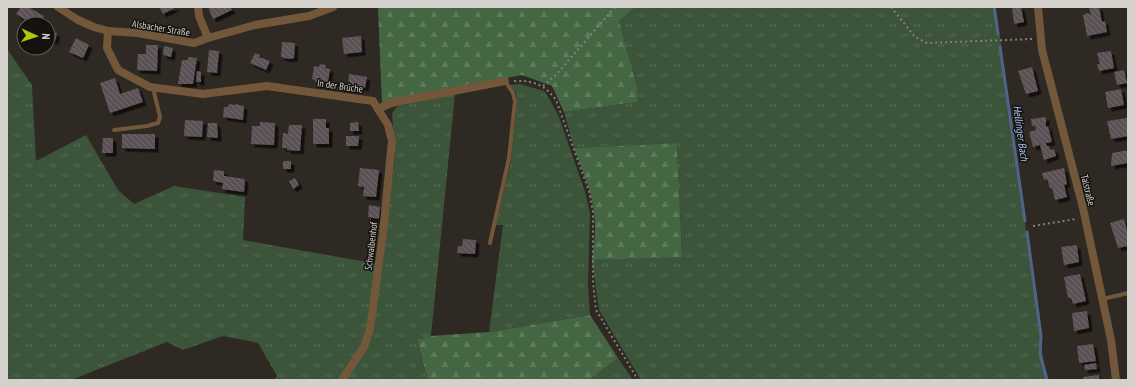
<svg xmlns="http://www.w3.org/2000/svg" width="1135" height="387" font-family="'PT Sans Narrow',sans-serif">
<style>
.grass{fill:url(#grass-tufts)}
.forest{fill:url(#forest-firs)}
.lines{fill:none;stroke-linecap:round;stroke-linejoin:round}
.stream{stroke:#51638a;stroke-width:3}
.building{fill:url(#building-back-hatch);filter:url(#shadow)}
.path{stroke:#84807a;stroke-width:2;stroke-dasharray:2 3;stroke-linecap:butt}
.service{stroke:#73573a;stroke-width:4}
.minor{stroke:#73573a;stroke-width:8}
.labels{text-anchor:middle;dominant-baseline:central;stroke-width:3;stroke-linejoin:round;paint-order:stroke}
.street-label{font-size:10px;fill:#d4d1cc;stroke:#14120f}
.water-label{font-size:11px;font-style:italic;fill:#abc3f7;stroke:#14120f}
</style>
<defs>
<pattern id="grass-tufts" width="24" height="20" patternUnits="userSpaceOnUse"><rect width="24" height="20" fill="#3b543a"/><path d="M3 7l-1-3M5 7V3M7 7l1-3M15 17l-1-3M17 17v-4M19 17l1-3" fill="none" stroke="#566c55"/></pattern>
<pattern id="forest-firs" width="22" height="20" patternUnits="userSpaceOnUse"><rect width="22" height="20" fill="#456643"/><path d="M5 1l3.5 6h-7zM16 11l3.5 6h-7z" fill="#5f7b5d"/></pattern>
<pattern id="building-back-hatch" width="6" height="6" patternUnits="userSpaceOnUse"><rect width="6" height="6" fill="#5c5155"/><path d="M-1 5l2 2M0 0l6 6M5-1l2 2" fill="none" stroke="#72696c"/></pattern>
<filter id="shadow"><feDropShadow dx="3.5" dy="3.5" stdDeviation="0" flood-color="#0009"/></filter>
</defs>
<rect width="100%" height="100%" fill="#2e2922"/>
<!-- grass -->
<g class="grass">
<polygon points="635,7 996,7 1043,358 1048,380 641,380 599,310 592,260 682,256 677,143 574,148 564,112 637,102 637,87 619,21"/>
<polygon points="7,49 32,85 36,161 86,135 118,190 134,204 174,186 245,197 243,240 378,264 368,328 363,346 339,380 274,380 277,376 258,343 223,336 183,350 167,342 71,380 7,380"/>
<polygon points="520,84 544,91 550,100 559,117 585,192 590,213 588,283 590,315 489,332 503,225 496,225 511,160 517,101 516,93 510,85"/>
<polygon points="455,94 431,336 417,341 428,380 346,380 366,349 385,235 395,156 392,113 398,106"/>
<polygon points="618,358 633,380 589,380"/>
</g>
<!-- forest -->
<g class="forest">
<polygon points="378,7 635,7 619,21 637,87 637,102 564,112 552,86 522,75 382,103"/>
<path d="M677,143L682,257L592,260C600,211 591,192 574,148Z"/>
<polygon points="590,315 618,358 589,380 428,380 417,340 431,336 489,332"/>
</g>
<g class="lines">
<!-- stream -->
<g class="stream">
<polyline points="994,7 998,34"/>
<polyline points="1000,47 1025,221"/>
<polyline points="1027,232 1041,336 1040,354 1047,380"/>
</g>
</g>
<!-- building -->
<g class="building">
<polygon points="21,7 28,7 44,16 40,24 28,24 29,22 16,14"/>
<polygon points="159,7 177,7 163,14"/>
<polygon points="208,7 230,7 232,10 213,19"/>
<polygon points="1012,7 1021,7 1024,22 1014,24"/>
<polygon points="1089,7 1099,7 1102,22 1105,21 1107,32 1087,36 1083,15 1088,13 1091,15"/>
<polygon points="49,32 57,33 55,41 48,40"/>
<polygon points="361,36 362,52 344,54 342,38"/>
<polygon points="76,38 89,45 83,58 69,52"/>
<polygon points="282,42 295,43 294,58 289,59 281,57"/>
<polygon points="146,45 158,45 157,71 137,70 138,54 146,54"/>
<polygon points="164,46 173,48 171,57 163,55"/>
<polygon points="209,50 219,51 217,73 207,72"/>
<polygon points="1111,51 1114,68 1099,71 1097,64 1100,64 1097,53"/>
<polygon points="255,53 260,55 259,57 270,61 266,70 250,63"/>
<polygon points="188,57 197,58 193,84 178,84 182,60 188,60"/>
<polygon points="320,64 326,65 325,68 330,69 328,82 315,82 315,80 312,79 314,66 319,67"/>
<polygon points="1032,67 1038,91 1026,94 1018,71"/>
<polygon points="1124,70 1127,83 1117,85 1114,72"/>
<polygon points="197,71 201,72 201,82 196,82"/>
<polygon points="349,74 367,77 365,88 360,87 360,90 348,88"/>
<polygon points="115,78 120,94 138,88 143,102 110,113 100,83"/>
<polygon points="1121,89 1124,105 1108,108 1105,92"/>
<polygon points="229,104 235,105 235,104 244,106 243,120 223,117 224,107 228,107"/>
<polygon points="1046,117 1046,127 1048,126 1052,142 1046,143 1047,146 1049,146 1050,150 1054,149 1056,156 1044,160 1040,145 1033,147 1029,132 1036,130 1035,126 1032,126 1031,119"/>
<polygon points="1127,118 1128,136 1111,139 1107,121"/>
<polygon points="313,119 326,119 326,128 329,128 329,144 313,144"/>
<polygon points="185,120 203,121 202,137 184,136"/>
<polygon points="260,122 275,123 274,145 251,144 252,126 260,126"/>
<polygon points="358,122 359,131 350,131 350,123"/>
<polygon points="208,123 217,123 218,138 207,137"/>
<polygon points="289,125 302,125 300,151 287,150 287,148 282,148 283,133 288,134"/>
<polygon points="122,134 155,134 155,149 122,148"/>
<polygon points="346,136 359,136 358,146 346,146"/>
<polygon points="103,138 113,138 113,153 102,153"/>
<polygon points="1128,150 1128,163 1111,166 1112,153"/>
<rect x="283" y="161" width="8" height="8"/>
<polygon points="360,168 379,170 376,197 363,196 364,187 358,186"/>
<polygon points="1064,168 1067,184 1064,185 1067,197 1055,200 1052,188 1050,188 1047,179 1044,180 1042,173"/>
<polygon points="214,170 224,171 224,176 245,179 244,192 222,189 223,183 213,181"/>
<polygon points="295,178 299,185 293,189 289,181"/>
<polygon points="369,205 380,207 379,219 368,217"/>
<polygon points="1124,219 1127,230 1128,229 1128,246 1118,248 1110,223"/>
<polygon points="463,239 476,240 475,254 457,253 458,246 462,246"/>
<polygon points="1077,245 1079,262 1064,265 1061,247"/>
<polygon points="1080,274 1086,301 1073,304 1071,298 1068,298 1064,277"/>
<polygon points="1087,311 1089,328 1074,331 1072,313"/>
<polygon points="1093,344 1096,361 1079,363 1077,346"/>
<polygon points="1096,363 1097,369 1085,370 1084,365"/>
<polygon points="1099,375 1099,380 1083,380 1083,377"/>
</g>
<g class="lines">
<!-- path -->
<g class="path">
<polyline points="891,7 915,37 927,43 1032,39"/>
<path d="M514,81C533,80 545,85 556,100L589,191L593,212V282L596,310L638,380"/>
<polyline points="543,86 555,76 615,7"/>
<polyline points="1033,226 1076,219"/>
</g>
<!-- service -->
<g class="service">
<polyline points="114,130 147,126 158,123 160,117 153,88"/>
<polyline points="490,243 509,158 515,101 513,93 505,81"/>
<polyline points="1103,299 1128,293"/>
</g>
<!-- minor -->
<g class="minor">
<polyline points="58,7 78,20 94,27 108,31 138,33 194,43 208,38 255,25 309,16 333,7"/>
<polyline points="198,7 199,16 208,38"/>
<polyline points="1038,7 1042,50 1083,208 1111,340 1116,380"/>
<polyline points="108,31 107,48 118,70 150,87 203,94 267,86 373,101 388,125 392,141 383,233 370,329 364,347 342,380"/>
<polyline points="378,109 391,103 505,81"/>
</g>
</g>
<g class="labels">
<!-- street labels -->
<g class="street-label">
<text transform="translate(161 28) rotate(9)">Alsbacher Straße</text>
<text transform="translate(340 86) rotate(8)">In der Brüche</text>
<text transform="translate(1088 190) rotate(76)">Talstraße</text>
<text transform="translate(371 246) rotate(-83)">Schwalbenhof</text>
</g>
<!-- water labels -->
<g class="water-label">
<text transform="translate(1021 133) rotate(82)">Hellinger Bach</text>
</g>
</g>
<!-- border -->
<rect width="1135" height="387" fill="none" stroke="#d4d1cc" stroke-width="16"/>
<!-- north arrow -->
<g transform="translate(36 36) rotate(93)"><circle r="19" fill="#14120f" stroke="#615e5b"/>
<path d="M0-3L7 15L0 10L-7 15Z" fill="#adc60e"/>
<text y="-6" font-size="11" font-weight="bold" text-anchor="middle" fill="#d4d1cc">N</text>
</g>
</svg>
